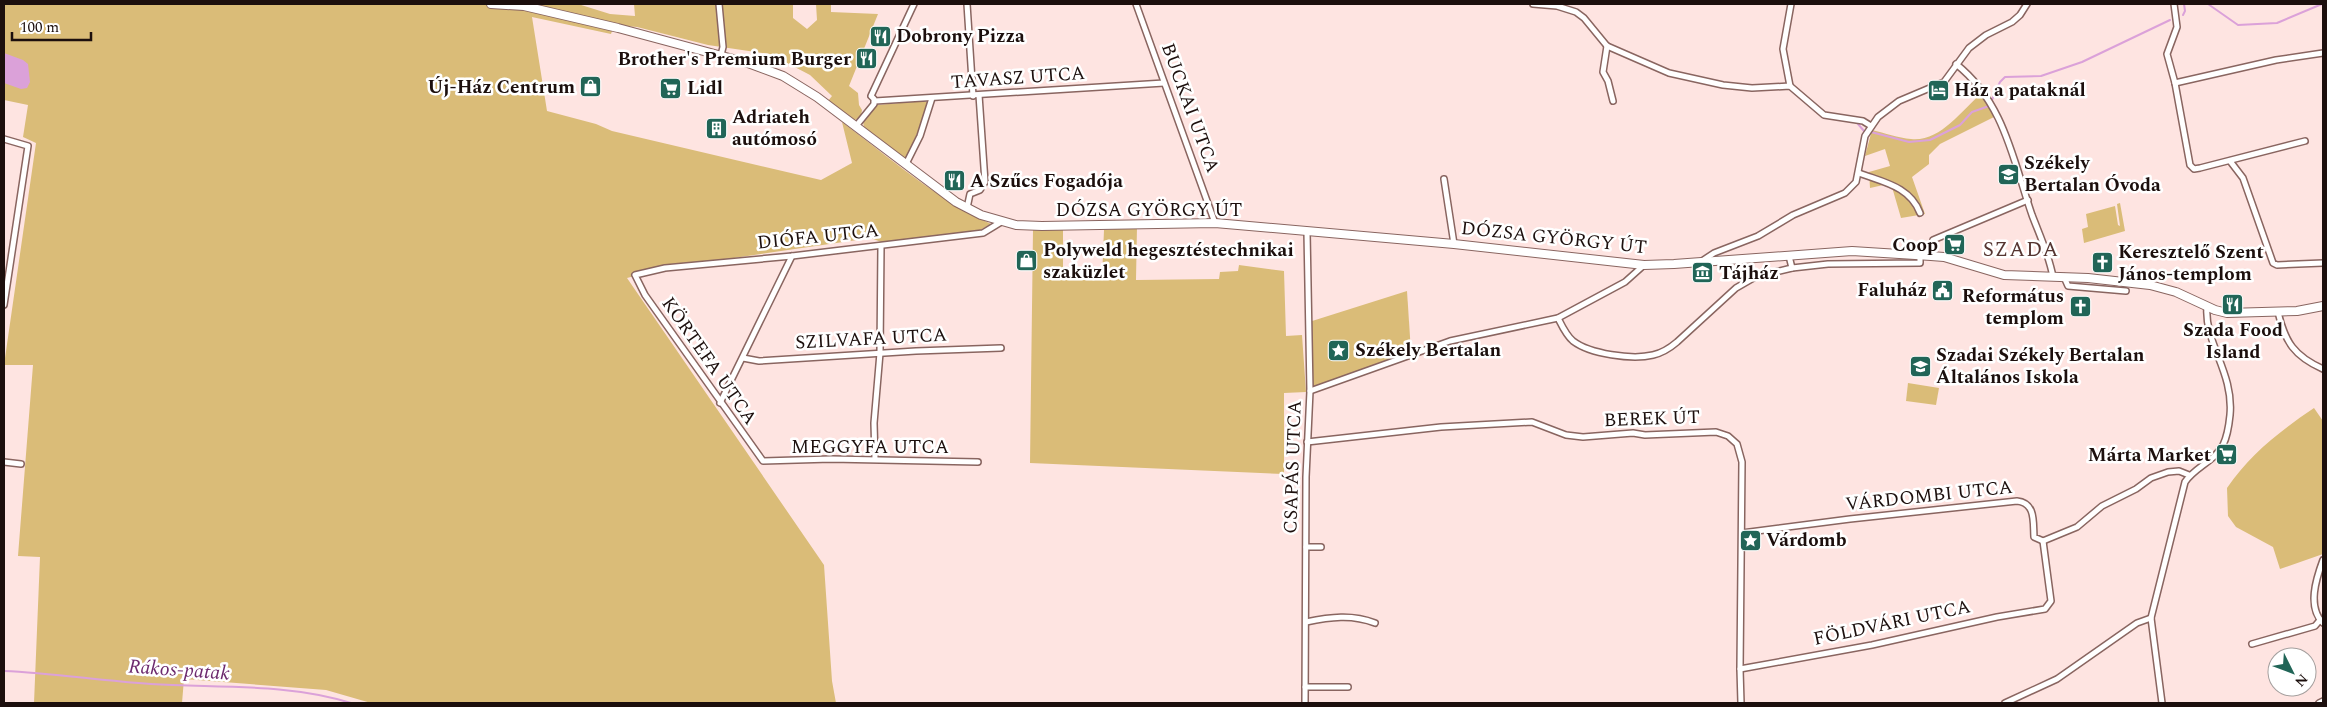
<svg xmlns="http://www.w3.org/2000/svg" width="2327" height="707" font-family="Spectral,serif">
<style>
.green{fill:#dabc78}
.water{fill:#dba1d9}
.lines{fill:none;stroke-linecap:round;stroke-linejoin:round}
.stream{stroke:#dba1d9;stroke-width:2}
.street-casing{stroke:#896560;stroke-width:8}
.secondary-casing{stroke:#896560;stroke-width:10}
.street{stroke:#fff;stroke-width:5}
.secondary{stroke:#fff;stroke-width:8}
.labels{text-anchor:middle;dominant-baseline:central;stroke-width:5;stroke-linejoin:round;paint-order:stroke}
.poi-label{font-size:19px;font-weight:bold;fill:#1c0f0d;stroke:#fff;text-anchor:start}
.street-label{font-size:19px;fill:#1c0f0d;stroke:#fff}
.water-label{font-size:20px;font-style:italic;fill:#6d2a6e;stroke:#fff}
.quarter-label{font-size:21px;letter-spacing:1px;fill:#553531;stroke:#fff}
</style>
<rect width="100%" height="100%" fill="#fee4e1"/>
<!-- green -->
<g class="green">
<path d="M4,4H578L610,14L635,16L634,4H793V18L807,29L817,20L816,4H831V12L878,14L849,86L858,93L859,105L862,110L861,116L855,120L828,101L832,96L810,75L770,54L708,45L637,27L614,25L611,34L532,17L547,111L596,124L612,131L821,180L852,163L842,122C889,157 936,199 991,224L980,230L881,242L871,238L665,268L627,278L824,565L832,681L836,703H371L326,690L184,679L182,703H34L40,557L18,556L33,365H4L36,143L23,137L28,105L4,100Z"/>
<path d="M1981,94L1994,117L1940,144L1929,155V164L1912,177L1925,214L1901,218L1892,187L1888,184L1870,188L1869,172L1890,166L1885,149L1865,156L1872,130C1885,133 1898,138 1911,139C1940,142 1960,112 1981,94Z"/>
<polygon points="923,101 927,102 928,108 906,159 864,128 863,121 877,105"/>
<polygon points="2120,203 2125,231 2084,243 2082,229 2088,227 2086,214 2115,206 2118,225 2120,226 2117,204"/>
<polygon points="1137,227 1136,280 1219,279 1220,272 1238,271 1239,265 1284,271 1286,336 1302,335 1306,392 1284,393 1284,474 1030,463 1033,230 1063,230 1063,277 1102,278 1104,230"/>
<polygon points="1407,291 1411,352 1313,388 1309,322"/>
<polygon points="1908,383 1939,388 1936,405 1906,401"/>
<path d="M2314,408L2323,421V554L2280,569L2273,547L2236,527L2228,516L2227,488C2250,454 2280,431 2314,408Z"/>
</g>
<!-- water -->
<polygon class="water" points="4,53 23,60 28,64 30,82 27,88 21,89 4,83"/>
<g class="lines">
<!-- stream -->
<g class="stream">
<polyline points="2208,4 2238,25 2277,23 2322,4"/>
<polyline points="2183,15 2185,11 2184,4"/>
<polyline points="1991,102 2000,82 2005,77 2041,76 2082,62 2170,20"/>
<polyline points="1858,124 1864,131"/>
<polyline points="1871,132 1909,142 1930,140 1960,125 1972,112 1989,106"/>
<path d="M4,671C53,673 102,681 151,684C217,688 288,683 351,703"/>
</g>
<defs>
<g id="street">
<polyline points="719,4 723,47 721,55"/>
<polyline points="967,4 973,96"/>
<polyline points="1136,4 1215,223"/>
<polyline points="1533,4 1557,6 1576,12 1584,18 1607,46 1669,73 1723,85 1752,88 1790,86 1824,115 1863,121 1871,126"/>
<polyline points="2174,4 2177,27 2167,54 2175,83 2190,165 2194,169 2200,168 2305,141"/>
<polyline points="1607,46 1603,72 1608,81 1613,101"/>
<path d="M1956,64C2004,102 2013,160 2032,215C2040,236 2049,255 2053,277"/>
<polyline points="2175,83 2276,60 2323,53"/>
<polyline points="1790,86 1783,49 1791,4"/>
<polyline points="875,101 1164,83"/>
<polyline points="856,126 874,104 874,99 871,96 914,4"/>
<polyline points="4,139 28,146 4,305"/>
<polyline points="2230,161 2243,178 2273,263 2277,265 2323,263"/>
<polyline points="906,164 920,136 932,98"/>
<path d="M1859,173C1882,182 1910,186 1920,213"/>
<polyline points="1444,179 1454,244"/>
<polyline points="967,208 970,194 980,190 985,182 979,95"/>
<polyline points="1931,256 1933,240 2028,200"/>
<polyline points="1702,261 1714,253 1758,236 1793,215 1845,193 1856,182 1865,136 1878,117 1899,101 1944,82 1969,48 1986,35 2012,22 2020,15 2027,4"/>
<polyline points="1792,268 1828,264 1920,263 1920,255"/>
<polyline points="2064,277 2068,286 2126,291"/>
<path d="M2278,312C2285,342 2294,356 2323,369"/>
<path d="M1558,318C1562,326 1566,335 1573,341C1590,354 1632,360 1653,355C1662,353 1670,348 1677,342L1736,288L1755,277L1792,268L1789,256"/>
<polyline points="743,358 759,361 916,351 1001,348"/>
<polyline points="1310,391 1450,341 1558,318 1625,282 1644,265"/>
<polyline points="720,403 792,256"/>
<polyline points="1307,442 1441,427 1532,422 1566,435 1583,437 1633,433 1645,435 1716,432 1728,436 1737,444 1742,462 1740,669 1741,703"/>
<polyline points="875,459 874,423 880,353 881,246"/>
<polyline points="4,462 21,464"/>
<polyline points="978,462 831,459 763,461 645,295 635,275 665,268 792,256 983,233 1001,222"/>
<path d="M1742,533L1850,519L2017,501C2036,503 2033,522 2034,537L2043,541L2077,527L2102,506L2136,489L2151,478L2168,472L2179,471L2189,475"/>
<polyline points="1306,547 1321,547"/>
<path d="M2323,560C2316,579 2307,607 2323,623"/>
<path d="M1306,622C1330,617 1352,614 1375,623"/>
<polyline points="2252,644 2315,626 2320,620"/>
<polyline points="1740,669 1872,645 1997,617 2045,609 2051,601 2043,541"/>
<polyline points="1305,687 1348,687"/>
<polyline points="1305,703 1306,477 1310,391 1307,232"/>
<polyline points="2005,703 2057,679 2137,623 2151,618"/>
<path d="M2162,703L2151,618L2185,482C2195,467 2215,461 2223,445C2228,435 2229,425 2230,415C2234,372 2204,343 2207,307"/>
<polyline points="2319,703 2323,701"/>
</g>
<polyline id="secondary" points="491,4 524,6 618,28 748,63 783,76 817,97 956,202 981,215 1016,225 1042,226 1215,223 1454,244 1644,265 1674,264 1852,251 1931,256 1944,257 2004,275 2088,278 2150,285 2176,292 2215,310 2227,313 2297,311 2323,306"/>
</defs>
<!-- street casing -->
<use href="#street" class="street-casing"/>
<!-- secondary casing -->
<use href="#secondary" class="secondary-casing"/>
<!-- street -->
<use href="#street" class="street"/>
<!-- secondary -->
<use href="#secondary" class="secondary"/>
</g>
<!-- icons -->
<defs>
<symbol id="restaurant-square" viewBox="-11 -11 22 22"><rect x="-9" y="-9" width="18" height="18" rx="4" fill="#216557" stroke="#fff"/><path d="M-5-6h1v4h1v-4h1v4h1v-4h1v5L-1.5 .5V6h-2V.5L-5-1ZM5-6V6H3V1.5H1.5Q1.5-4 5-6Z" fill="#fff"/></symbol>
<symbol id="shop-square" viewBox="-11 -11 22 22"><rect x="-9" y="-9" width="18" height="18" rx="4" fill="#216557" stroke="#fff"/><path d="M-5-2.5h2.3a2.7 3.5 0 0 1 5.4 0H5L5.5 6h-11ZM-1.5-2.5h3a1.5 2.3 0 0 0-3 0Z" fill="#fff"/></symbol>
<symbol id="supermarket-square" viewBox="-11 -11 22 22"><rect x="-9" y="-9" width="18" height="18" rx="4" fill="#216557" stroke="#fff"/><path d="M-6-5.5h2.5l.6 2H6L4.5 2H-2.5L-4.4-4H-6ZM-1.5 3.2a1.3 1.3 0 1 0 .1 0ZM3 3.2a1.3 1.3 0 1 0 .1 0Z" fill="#fff"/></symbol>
<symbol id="hotel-square" viewBox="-11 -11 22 22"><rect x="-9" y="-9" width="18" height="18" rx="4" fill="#216557" stroke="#fff"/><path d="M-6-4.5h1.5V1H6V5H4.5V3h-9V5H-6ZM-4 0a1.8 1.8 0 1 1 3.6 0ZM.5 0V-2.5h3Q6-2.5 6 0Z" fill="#fff"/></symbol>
<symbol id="building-square" viewBox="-11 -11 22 22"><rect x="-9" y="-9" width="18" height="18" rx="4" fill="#216557" stroke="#fff"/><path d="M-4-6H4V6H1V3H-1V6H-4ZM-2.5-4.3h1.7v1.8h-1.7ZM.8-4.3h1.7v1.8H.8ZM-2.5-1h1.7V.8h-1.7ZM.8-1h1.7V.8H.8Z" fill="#fff"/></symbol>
<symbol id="school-square" viewBox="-11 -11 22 22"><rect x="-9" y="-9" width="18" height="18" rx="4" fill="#216557" stroke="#fff"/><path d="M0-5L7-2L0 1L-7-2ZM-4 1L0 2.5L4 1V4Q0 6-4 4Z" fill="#fff"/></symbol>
<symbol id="church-square" viewBox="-11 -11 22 22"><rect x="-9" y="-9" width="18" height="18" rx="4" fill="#216557" stroke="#fff"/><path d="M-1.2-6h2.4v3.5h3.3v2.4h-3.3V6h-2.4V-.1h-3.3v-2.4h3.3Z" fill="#fff"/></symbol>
<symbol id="museum-square" viewBox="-11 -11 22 22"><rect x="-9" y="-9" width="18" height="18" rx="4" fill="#216557" stroke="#fff"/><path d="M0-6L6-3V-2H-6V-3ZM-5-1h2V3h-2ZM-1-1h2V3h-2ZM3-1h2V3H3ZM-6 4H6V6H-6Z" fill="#fff"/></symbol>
<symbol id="civic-square" viewBox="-11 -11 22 22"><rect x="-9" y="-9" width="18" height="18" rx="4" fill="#216557" stroke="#fff"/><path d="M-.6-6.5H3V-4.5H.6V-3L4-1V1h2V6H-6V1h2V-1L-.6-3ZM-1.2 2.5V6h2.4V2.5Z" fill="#fff"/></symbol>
<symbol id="sight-square" viewBox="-11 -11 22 22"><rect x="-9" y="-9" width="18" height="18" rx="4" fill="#216557" stroke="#fff"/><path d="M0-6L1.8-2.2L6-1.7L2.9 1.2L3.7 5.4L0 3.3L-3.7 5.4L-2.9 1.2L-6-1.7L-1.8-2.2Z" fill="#fff"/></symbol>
</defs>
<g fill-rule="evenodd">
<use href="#restaurant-square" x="868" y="24" width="25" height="25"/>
<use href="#restaurant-square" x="854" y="46" width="25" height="25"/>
<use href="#shop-square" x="578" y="74" width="25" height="25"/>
<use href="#supermarket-square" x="658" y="76" width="25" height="25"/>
<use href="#hotel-square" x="1926" y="78" width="25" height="25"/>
<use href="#building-square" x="704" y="116" width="25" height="25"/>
<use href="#school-square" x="1996" y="162" width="25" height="25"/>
<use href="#restaurant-square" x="942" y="168" width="25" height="25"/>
<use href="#supermarket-square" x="1942" y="232" width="25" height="25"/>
<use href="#shop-square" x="1014" y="248" width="25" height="25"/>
<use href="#church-square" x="2090" y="250" width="25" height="25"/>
<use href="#museum-square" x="1690" y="260" width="25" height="25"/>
<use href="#civic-square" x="1930" y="278" width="25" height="25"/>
<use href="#restaurant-square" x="2220" y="292" width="25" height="25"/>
<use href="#church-square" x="2068" y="294" width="25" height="25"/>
<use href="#sight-square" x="1326" y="338" width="25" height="25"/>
<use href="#school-square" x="1908" y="354" width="25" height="25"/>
<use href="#supermarket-square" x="2214" y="442" width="25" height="25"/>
<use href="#sight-square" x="1738" y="528" width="25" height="25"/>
</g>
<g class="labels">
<!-- poi labels -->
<g class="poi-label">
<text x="896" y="36">Dobrony Pizza</text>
<text x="851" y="59" text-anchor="end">Brother's Premium Burger</text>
<text x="575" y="87" text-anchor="end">Új-Ház Centrum</text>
<text x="687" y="88">Lidl</text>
<text x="1954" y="90">Ház a pataknál</text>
<text x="732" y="117">Adriateh<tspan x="732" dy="22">autómosó</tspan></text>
<text x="2024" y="163">Székely<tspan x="2024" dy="22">Bertalan Óvoda</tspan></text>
<text x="970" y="181">A Szűcs Fogadója</text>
<text x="1938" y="245" text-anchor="end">Coop</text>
<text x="1043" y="250">Polyweld hegesztéstechnikai<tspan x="1043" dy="22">szaküzlet</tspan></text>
<text x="2118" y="252">Keresztelő Szent<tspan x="2118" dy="22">János-templom</tspan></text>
<text x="1719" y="273">Tájház</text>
<text x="1927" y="290" text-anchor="end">Faluház</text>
<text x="2064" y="296" text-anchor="end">Református<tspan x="2064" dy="22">templom</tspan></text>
<text x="2233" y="330" text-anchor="middle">Szada Food<tspan x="2233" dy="22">Island</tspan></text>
<text x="1355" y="350">Székely Bertalan</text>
<text x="1936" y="355">Szadai Székely Bertalan<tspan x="1936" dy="22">Általános Iskola</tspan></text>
<text x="2211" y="455" text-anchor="end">Márta Market</text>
<text x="1766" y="540">Várdomb</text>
</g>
<!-- street labels -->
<g class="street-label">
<text transform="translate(1018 78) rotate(-4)">TAVASZ UTCA</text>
<text transform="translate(1190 108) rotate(70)">BUCKAI UTCA</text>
<text x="1149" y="210">DÓZSA GYÖRGY ÚT</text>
<text transform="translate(818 237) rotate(-6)">DIÓFA UTCA</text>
<text transform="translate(1554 238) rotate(6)">DÓZSA GYÖRGY ÚT</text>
<text transform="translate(871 339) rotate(-3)">SZILVAFA UTCA</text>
<text transform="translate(709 361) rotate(55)">KÖRTEFA UTCA</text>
<text transform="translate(1652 419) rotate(-2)">BEREK ÚT</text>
<text x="870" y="447">MEGGYFA UTCA</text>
<text transform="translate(1293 467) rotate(-88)">CSAPÁS UTCA</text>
<text transform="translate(1929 496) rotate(-6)">VÁRDOMBI UTCA</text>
<text transform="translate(1892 623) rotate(-12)">FÖLDVÁRI UTCA</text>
</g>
<!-- water labels -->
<g class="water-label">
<text transform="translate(179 670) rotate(4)">Rákos-patak</text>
</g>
<!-- quarter labels -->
<g class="quarter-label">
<text x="2021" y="250">SZADA</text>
</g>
</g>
<!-- border -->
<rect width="2327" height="707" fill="none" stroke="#1c0f0d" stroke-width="10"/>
<!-- north arrow -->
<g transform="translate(2292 672) rotate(132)"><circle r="24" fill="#ffffff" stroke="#a49f9e"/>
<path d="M0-4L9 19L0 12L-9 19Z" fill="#216557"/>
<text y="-8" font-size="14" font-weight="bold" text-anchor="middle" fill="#1c0f0d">N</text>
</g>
<!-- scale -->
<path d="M12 32v8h79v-8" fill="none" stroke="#1c0f0d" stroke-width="2.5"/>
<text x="20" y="32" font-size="15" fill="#1c0f0d" stroke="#ffffff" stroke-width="4" paint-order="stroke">100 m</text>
</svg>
